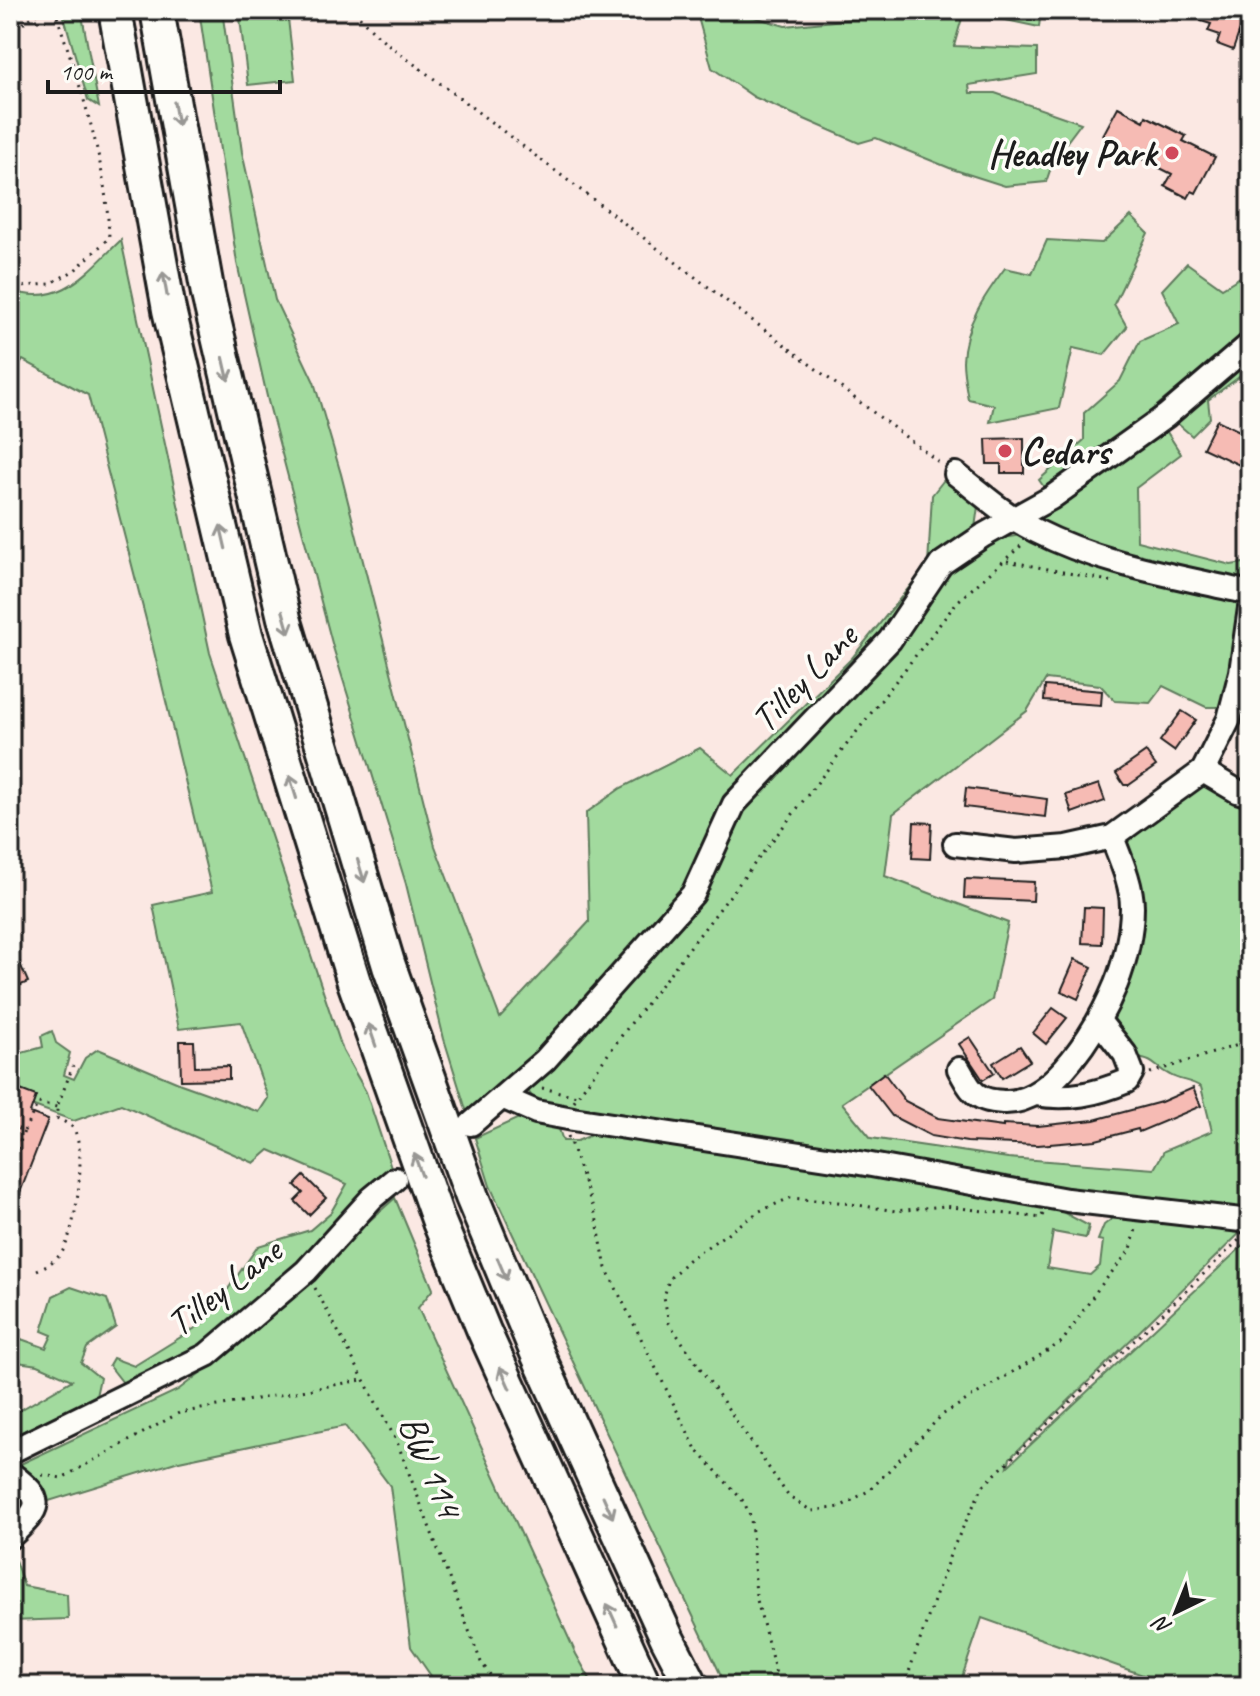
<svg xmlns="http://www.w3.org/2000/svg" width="1260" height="1696" font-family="Caveat,sans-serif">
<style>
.green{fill:#a2da9e;stroke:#5f7b5d;stroke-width:2}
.building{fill:#f6bbb4;stroke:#1c1c1c;stroke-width:2}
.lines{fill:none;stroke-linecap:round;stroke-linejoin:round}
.minor-casing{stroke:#1c1c1c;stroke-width:28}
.highway-casing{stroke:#1c1c1c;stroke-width:38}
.path{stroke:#1c1c1c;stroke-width:3;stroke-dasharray:2 6;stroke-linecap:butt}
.minor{stroke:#fdfcf7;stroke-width:22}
.highway{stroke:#fdfcf7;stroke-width:32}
.oneway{stroke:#989794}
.poi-dot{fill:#d1495b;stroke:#fdfcf7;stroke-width:3}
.labels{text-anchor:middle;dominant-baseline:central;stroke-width:7;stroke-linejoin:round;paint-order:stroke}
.poi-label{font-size:38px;font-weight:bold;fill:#1c1c1c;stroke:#fdfcf7;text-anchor:end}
.street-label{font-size:38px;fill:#1c1c1c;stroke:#fdfcf7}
</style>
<rect width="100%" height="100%" fill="#fbe8e3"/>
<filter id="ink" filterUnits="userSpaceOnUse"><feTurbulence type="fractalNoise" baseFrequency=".0125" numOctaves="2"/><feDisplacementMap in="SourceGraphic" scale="16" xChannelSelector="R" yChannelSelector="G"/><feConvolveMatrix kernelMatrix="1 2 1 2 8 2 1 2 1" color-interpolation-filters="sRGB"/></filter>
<g filter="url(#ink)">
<!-- green -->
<g class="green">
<polygon points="62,10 81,10 99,107 88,100"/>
<path d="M199,10H222L242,152L275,300L314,382L341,474L435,846L500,1018L589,922L586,813L621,788L700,748L733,775L852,658L928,564L932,495L947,476L979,499L975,528L985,541L1021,535L1036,512L1165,429L1181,454L1136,488L1137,541L1231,565L1250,562V586L1225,592L1231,600L1250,602V690L1242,707H1206L1163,686L1150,703L1115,701L1100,685L1046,679L1027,711L893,814L885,876L1008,923L992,1000L842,1103L871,1138L1008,1158L1154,1169L1164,1151L1212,1131L1201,1087C1191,1080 1180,1081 1170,1075C1154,1067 1156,1060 1136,1058L1109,1020L1126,983L1127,847L1129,837L1200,782L1250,801V1216L1038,1185L578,1111L534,1099L517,1076L468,1116L444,1039L406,884L333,647L268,401L237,263Z"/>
<polygon points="239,10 287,10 295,80 248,85"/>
<polygon points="696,10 730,10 785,26 863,18 868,10 1041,10 1039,27 964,11 954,46 1037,49 1037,74 969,85 970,93 995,93 1081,123 1054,159 1046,182 1005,186 952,169 876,138 859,143 754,97 712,68"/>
<path d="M1131,216L1148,233L1114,304L1127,327L1104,355L1073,348L1059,408L990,422L994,405L968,399C966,387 963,373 963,361C964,325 985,295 1005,268L1032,274L1047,240L1102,243Z"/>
<path d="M121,240L210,653L343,1051L366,1092L392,1170L289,1273L203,1351L127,1388L109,1365L113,1358L134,1366L205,1322L258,1246L310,1230L331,1212L347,1184L269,1150L254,1163L121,1104L74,1121L10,1097V1051L14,1048L22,1053L43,1047L41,1036L52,1031L56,1043L70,1053L64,1075L74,1079L85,1058L98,1049L181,1084L259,1112L268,1098L241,1022L179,1029L153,905L212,892L150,635L88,395L23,360L10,381V290C61,309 87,272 121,240Z"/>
<polygon points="1187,263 1222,288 1250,271 1250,329 1136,423 1046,490 1039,480 1084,440 1084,413 1120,381 1140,341 1179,324 1162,290"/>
<polygon points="1250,355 1250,369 1208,400 1210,418 1192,436 1178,424 1183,410"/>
<polygon points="521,1117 559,1129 563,1141 577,1141 594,1134 765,1156 1042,1201 1089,1226 1086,1238 1053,1232 1047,1268 1090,1275 1100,1266 1103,1241 1098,1240 1104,1225 1118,1214 1245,1228 1010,1458 1008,1466 1250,1239 1250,1686 1174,1686 982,1618 959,1686 726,1686 490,1186 475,1138"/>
<polygon points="395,1198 433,1289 418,1308 576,1654 594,1686 438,1686 411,1647 390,1486 345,1426 179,1461 10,1513 10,1469 178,1390 259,1328 340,1247"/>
<polygon points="71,1287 107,1299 116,1327 87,1348 81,1363 100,1378 96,1396 10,1438 10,1416 72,1380 38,1365 10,1361 10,1335 46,1348 52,1335 42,1331 53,1296"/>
<polygon points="10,1546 24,1586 67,1594 68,1619 10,1621"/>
</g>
<!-- building -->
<g class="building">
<polygon points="1205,10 1243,21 1233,50 1217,44 1220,35 1208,31 1211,24 1201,21"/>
<polygon points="1118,107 1144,121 1146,116 1186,136 1183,141 1215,157 1196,193 1192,191 1188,198 1165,186 1172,174 1116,146 1117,143 1103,135"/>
<polygon points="1217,420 1250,436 1245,449 1250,452 1250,470 1203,448"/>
<polygon points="1024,438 1024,473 1001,473 1001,464 987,464 986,439"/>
<polygon points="1045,686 1102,691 1101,705 1044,701"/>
<polygon points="1182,711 1196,720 1174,751 1160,741"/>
<polygon points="1146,752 1156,766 1129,785 1124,785 1116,773"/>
<polygon points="1099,784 1105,801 1072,813 1066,795"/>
<polygon points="966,788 1047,799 1045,817 964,807"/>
<polygon points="914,822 932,823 930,859 912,858"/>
<polygon points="965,879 1034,882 1033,901 964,898"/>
<polygon points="1084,907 1103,908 1102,944 1082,943"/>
<polygon points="10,941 28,982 10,990"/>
<polygon points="1075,959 1092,967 1078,999 1061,991"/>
<polygon points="1053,1008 1067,1018 1046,1044 1033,1033"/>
<polygon points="970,1037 994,1073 983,1080 959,1044"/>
<polygon points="180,1041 194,1041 195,1067 229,1066 229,1079 181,1080"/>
<polygon points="1020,1046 1030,1061 1002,1078 993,1063"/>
<polygon points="884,1073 905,1101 938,1118 1003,1127 1003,1124 1038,1126 1094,1120 1161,1102 1193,1088 1201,1106 1139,1132 1138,1129 1096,1140 1038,1145 967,1142 931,1136 892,1116 868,1085"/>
<polygon points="10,1086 36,1096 30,1113 48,1120 11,1216 10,1181 16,1165 10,1164"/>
<polygon points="304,1176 326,1198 309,1215 295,1201 303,1193 295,1185"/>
</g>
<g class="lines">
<defs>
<g id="minor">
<path d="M956,474C982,494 1007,517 1036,531C1103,565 1178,576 1250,593"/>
<polyline points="1203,771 1237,791 1250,795"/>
<polyline points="955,844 1016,851 1067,847 1112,837 1203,771 1229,719 1241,672 1250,608"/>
<path d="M959,1069C964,1077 968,1088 976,1094C985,1101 993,1101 1004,1102C1054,1104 1099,1025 1116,984C1125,962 1132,932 1132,907C1132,884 1120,858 1112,837"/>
<path d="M1035,1094C1068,1100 1096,1094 1127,1081L1132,1072L1125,1054L1099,1021"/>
<polyline points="504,1098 536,1112 573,1119 860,1163 1067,1200 1250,1221"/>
<polyline points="471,1124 545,1060 693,894 734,804 890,640 941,564 984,535 1051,498 1166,416 1250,344"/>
<polyline points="10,1452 207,1355 306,1271 372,1198 395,1179"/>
<path d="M10,1473C48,1501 40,1508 10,1537"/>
</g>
<g id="highway">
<polyline points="115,10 169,310 246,635 354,982 439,1222 484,1331 645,1686"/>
<polyline points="157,10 208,294 284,618 389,966 472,1197 537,1353 667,1638 692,1686"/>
</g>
</defs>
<!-- minor casing -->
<use href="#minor" class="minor-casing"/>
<!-- highway casing -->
<use href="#highway" class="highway-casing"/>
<!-- path -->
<g class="path">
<path d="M355,10C373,37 415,64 441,84L940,463"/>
<polyline points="10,33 42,10"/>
<path d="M10,295L26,286L50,284L75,270L109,238C107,160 79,84 55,10"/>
<polyline points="1007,561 1114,582"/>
<polyline points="1238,1045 1250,1041"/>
<polyline points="1150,1073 1238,1045 1250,1056"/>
<polyline points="542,1088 577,1096"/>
<polyline points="574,1101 622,1035 957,602 1023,544"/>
<polyline points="10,1126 24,1131 10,1169"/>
<polyline points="24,1131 38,1103 57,1107"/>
<polyline points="568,1136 596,1216 606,1268 696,1449 744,1502 751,1518 756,1596 779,1686"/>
<polyline points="1043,1214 1041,1218 944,1206 896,1211 838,1202 790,1198 760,1211 688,1260 669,1279 664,1297 669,1323 789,1497 812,1511 840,1507 870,1490 942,1415 1062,1342 1098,1289 1131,1249 1137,1225"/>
<path d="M37,1270C47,1265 56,1261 62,1252C76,1231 88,1149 73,1128C70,1124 62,1121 57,1118V1107L73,1066"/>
<polyline points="315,1288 397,1442 481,1662 498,1686"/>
<polyline points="42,1475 62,1478 179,1413 362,1380"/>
<polyline points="904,1686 951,1552 983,1486 1240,1239"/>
</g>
<!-- minor -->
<use href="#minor" class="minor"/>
<!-- highway -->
<use href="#highway" class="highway"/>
</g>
<!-- one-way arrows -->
<defs><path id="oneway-shaft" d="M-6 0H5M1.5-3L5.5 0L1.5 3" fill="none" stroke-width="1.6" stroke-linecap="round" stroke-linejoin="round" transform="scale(2)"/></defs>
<g class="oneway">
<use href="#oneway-shaft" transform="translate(176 114) rotate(80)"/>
<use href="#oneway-shaft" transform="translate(165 284) rotate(-100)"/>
<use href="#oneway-shaft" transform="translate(226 369) rotate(77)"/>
<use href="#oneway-shaft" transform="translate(223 537) rotate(-103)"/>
<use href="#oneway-shaft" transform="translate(286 622) rotate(74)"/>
<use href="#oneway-shaft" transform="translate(293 787) rotate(-107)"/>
<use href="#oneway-shaft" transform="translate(361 871) rotate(73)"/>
<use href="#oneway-shaft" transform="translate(372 1035) rotate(-109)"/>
<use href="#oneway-shaft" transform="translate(418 1165) rotate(-110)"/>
<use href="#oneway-shaft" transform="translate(502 1269) rotate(67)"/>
<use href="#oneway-shaft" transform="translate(505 1378) rotate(-114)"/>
<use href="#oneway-shaft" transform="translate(608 1507) rotate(66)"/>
<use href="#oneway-shaft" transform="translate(612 1615) rotate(-114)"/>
</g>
</g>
<!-- markers -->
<g class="poi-dot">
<circle cx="1172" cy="153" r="8"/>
<circle cx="1005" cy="451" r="8"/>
</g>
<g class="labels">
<!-- poi labels -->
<g class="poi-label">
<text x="1156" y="153">Headley Park</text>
<text x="1021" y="451" text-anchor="start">Cedars</text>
</g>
<!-- street labels -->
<g class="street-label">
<text transform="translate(804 678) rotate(-46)">Tilley Lane</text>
<text transform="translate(224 1287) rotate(-38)">Tilley Lane</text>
<text transform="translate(431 1466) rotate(67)">BW 114</text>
</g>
</g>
<!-- margin -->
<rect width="1260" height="1696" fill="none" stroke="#fdfcf7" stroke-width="40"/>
<rect x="20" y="20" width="1220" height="1656" fill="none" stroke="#1c1c1c" stroke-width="3" filter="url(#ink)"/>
<!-- north arrow -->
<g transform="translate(1176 1612) rotate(223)" stroke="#fdfcf7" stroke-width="6" paint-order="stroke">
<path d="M0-6L14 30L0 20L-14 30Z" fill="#1c1c1c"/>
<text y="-12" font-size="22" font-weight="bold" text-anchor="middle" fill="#1c1c1c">N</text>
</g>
<!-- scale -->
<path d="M48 80v12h232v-12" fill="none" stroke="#1c1c1c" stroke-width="4"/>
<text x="60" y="80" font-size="24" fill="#1c1c1c" stroke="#fdfcf7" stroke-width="6" paint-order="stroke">100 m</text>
</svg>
